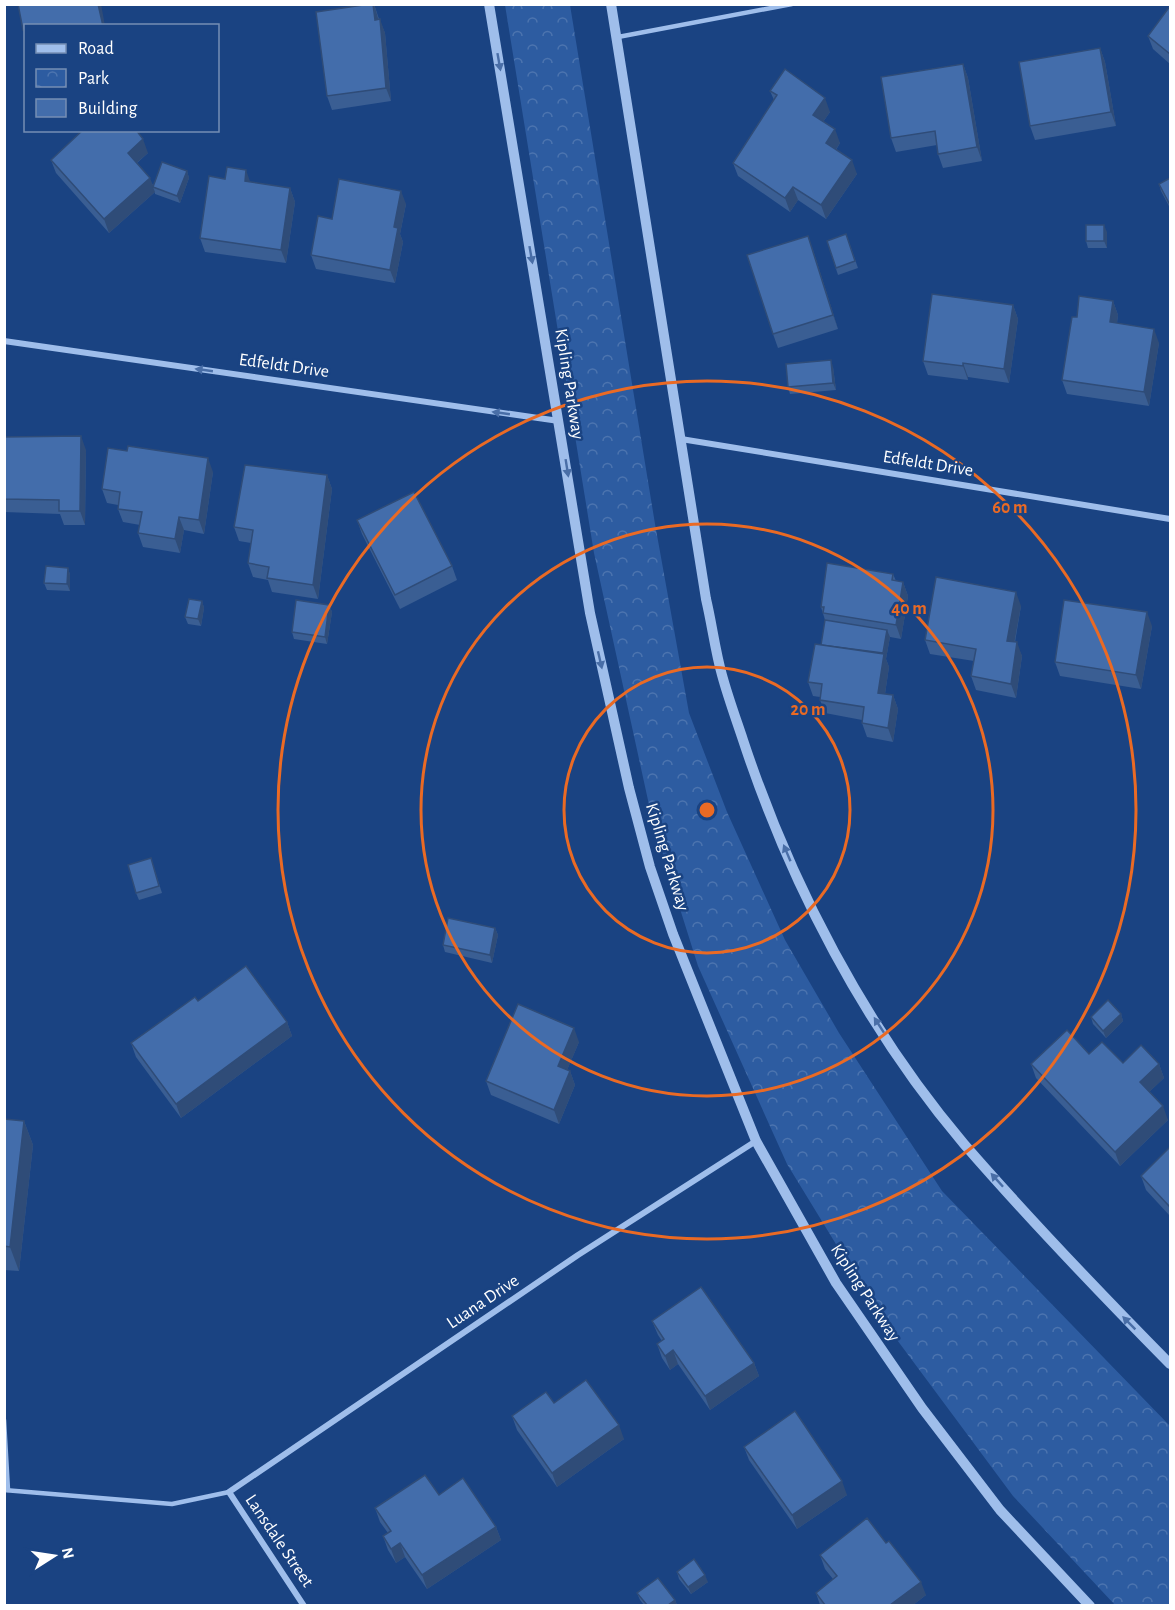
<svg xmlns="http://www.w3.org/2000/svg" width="1175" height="1610" font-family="'Alegreya Sans',sans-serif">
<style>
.park{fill:url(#park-crowns)}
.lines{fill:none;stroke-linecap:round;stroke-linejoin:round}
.service{stroke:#9fbeeb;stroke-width:4.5}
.minor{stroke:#9fbeeb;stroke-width:6}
.tertiary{stroke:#9fbeeb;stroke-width:10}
.wall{fill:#3a5e93}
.shaded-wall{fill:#2f4c78}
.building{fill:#436dab;stroke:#2f4c78;stroke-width:1.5}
.oneway{fill:#496ea7}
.ring{fill:none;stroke:#ea6a24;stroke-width:3}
.labels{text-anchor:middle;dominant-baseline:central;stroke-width:5;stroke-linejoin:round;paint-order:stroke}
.street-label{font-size:18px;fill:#fff;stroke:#1a4382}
.centre{fill:#ea6a24;stroke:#1a4382;stroke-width:3}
.ring-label{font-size:18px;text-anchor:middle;font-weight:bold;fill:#ea6a24;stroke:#1a4382;stroke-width:5;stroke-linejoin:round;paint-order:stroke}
</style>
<defs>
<pattern id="park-crowns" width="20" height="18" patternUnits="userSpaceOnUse" patternTransform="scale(1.5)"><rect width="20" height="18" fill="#2d5ca1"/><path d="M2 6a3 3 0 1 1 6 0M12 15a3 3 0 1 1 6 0" fill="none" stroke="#4c74af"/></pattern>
</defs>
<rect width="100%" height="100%" fill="#1a4382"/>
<!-- park -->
<polygon class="park" points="505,5 570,5 655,524 689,713 727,812 785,940 839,1033 942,1191 1170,1426 1170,1605 1115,1605 1013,1496 883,1321 787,1164 698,966 653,823 594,553"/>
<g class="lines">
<!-- service -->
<g class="service">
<polyline points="618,37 792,4"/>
<polyline points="4,1420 8,1490"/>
<polyline points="4,1490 172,1504 229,1492"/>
</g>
<!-- minor -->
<g class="minor">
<polyline points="4,341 559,421"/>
<polyline points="681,439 1170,519"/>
<polyline points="304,1606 229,1492 578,1255 756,1141"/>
</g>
<!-- tertiary -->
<g class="tertiary">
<polyline points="489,4 590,613 629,788 650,867 673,934 756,1141 836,1283 922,1408 1000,1510 1090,1606"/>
<path d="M611,4L706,599C712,624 715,650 722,675C728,697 736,719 743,740C791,885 865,1027 964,1144C1030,1220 1100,1293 1170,1364"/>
</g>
</g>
<!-- wall -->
<g class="wall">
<polygon points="374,4 379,19 385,33 391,101 332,110 327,96"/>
<polygon points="1170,6 1170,64 1153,49 1148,36"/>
<polygon points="1100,48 1105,62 1116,126 1035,140 1030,126"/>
<polygon points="963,64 968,78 982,161 943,168 938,154 937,145 896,152 891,138"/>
<polygon points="770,91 830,112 823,122 840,143 836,150 857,174 826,219 798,200 790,212 738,176 733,163 774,100"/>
<polygon points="148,153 137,163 153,185 187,171 189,178 180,203 155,194 155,192 109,233 56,173 51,160"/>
<polygon points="1170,178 1170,208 1161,191 1159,184"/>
<polygon points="251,182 290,188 295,202 286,263 205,252 200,238"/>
<polygon points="406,204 400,234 403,242 395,283 316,269 311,255 332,219"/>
<polygon points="1107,232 1107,248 1088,248 1086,241"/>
<polygon points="846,234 858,268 838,275 827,241"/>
<polygon points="813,250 838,329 778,348 773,334"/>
<polygon points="1113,301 1118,315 1117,323 1159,343 1149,406 1067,394 1062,380 1077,317"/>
<polygon points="1013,305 1018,319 1009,383 968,377 968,380 928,375 923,361"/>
<polygon points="833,367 836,390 790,394 788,387"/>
<polygon points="4,437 86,450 85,525 64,525 60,514 4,512"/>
<polygon points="213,472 204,534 184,530 180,553 143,547 138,533 140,525 123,522 118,509 118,505 107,503 102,489"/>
<polygon points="327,475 332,489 318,599 272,592 268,580 253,577 248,563 251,543 239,541 234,527"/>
<polygon points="357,520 452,566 457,580 400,609 362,534"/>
<polygon points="68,568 70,575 70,591 47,590 44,583"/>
<polygon points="893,574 896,581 903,582 908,596 901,639 890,637 886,659 889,667 885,694 893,695 898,709 893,742 867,737 862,723 862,720 825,713 820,700 820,697 813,696 808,682 821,645 825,620 821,607"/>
<polygon points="202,601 204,608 201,626 188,624 185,617"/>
<polygon points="329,605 332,612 327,644 294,639 292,632"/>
<polygon points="1021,606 1015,642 1022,656 1016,698 976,690 971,676 974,661 930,654 925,640"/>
<polygon points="1152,626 1141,689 1060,676 1055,662"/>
<polygon points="153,865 162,893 139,900 136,893"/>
<polygon points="495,928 498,935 492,963 445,952 443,945"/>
<polygon points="198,1001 287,1022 292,1036 181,1118 136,1057 131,1043"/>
<polygon points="1121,1014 1123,1021 1106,1038 1093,1024 1091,1017"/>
<polygon points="579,1042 567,1070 570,1071 575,1085 559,1124 491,1095 486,1081"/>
<polygon points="1123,1063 1159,1064 1164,1078 1149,1092 1168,1120 1120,1166 1036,1078 1031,1064"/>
<polygon points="4,1119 24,1121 33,1145 19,1271 4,1270"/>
<polygon points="1170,1147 1170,1216 1146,1190 1141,1176"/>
<polygon points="652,1321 754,1363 759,1376 710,1410 678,1364 670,1370 662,1358 657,1344 662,1341 658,1335"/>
<polygon points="554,1403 624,1439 557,1487 517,1430 512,1416"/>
<polygon points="744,1447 847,1495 797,1529 749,1460"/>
<polygon points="439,1495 496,1527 501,1540 427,1589 405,1557 396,1563 388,1550 383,1536 388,1533 380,1522 375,1508"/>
<polygon points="820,1555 926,1595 913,1605 820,1605 816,1593 833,1579 825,1569"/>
<polygon points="677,1572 708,1582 691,1594 679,1579"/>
<polygon points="637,1593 675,1600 677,1605 644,1605 640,1600"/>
</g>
<!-- shaded-wall -->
<g class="shaded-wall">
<polygon points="98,4 101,4 105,26 103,26"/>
<polygon points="374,4 378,18 380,33 375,20"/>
<polygon points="380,19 385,33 391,101 386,88"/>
<polygon points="1100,48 1105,62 1116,126 1111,112"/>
<polygon points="963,64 968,78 982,161 977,147"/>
<polygon points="825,98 830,112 818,129 813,115"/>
<polygon points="835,129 840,143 831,157 826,143"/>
<polygon points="143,139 148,153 133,166 128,153"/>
<polygon points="852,160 857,174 826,219 821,205"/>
<polygon points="246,170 251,184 245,181"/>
<polygon points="187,171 189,178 180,203 177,196"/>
<polygon points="150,178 154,188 153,187 155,192 109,233 104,219"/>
<polygon points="793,187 798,200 790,212 785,198"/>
<polygon points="290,188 295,202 286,263 281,250"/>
<polygon points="401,191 406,204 400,234 403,242 395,283 390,270 394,227"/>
<polygon points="1104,225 1107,232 1107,248 1104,241"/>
<polygon points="808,236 813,250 838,329 833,315"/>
<polygon points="1113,301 1118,315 1115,336 1110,322"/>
<polygon points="1013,305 1018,319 1009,383 1004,369"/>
<polygon points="1154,329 1159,343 1149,406 1144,392"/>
<polygon points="831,360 833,367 836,390 833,383"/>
<polygon points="963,363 968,377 968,380 963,366"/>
<polygon points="81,436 86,450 85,525 80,511"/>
<polygon points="208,458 213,472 204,534 199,520"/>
<polygon points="327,475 332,489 318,599 313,585"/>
<polygon points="179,517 184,530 180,553 175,539"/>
<polygon points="68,568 70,575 70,591 67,584"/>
<polygon points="903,582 908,596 901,639 896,625"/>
<polygon points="1016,592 1021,606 1012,655 1007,641"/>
<polygon points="202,601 204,608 201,626 198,619"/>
<polygon points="329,605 332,612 327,644 325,637"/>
<polygon points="1147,612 1152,626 1141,689 1136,675"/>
<polygon points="887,630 890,637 886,659 889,667 883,707 878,693"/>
<polygon points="1017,642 1022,656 1016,698 1011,684"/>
<polygon points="893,695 898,709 893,742 888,728"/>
<polygon points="495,928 498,935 492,963 490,955"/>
<polygon points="1121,1014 1123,1021 1106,1038 1103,1031"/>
<polygon points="287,1022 292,1036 181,1118 176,1104"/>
<polygon points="574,1028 579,1042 563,1080 558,1066"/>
<polygon points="1159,1064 1164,1078 1145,1096 1140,1082"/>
<polygon points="570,1071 575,1085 559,1124 554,1110"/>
<polygon points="1163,1106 1168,1120 1120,1166 1115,1152"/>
<polygon points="24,1121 33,1145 19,1271 10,1247"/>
<polygon points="673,1350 678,1364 670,1370 665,1356"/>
<polygon points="754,1363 759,1376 710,1410 705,1396"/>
<polygon points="619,1425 624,1439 557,1487 552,1473"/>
<polygon points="842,1481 847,1495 797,1529 792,1515"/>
<polygon points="496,1527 501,1540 427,1589 422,1575"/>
<polygon points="400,1543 405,1557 396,1563 391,1549"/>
<polygon points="705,1575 708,1582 691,1594 688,1587"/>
<polygon points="921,1582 926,1595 913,1605 890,1605"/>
<polygon points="675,1600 677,1605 668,1605"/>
</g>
<!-- building -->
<g class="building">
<polygon points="18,4 98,4 103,26 26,26 26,29 23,30"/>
<polygon points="370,4 373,4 375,20 380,19 386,88 327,96 316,12"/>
<polygon points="1170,6 1170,54 1148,36"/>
<polygon points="1100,48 1111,112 1030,126 1019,62"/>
<polygon points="963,64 977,147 938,154 935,131 891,138 881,77"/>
<polygon points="785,69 825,98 813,115 835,129 826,143 852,160 821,205 793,187 785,198 733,163 777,95 770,91"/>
<polygon points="83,130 136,130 143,139 128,153 150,178 104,219 51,160"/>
<polygon points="162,162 187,171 177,196 153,187"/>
<polygon points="227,167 246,170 245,181 290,188 281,250 200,238 209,176 225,179"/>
<polygon points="1170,178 1170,205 1159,184"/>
<polygon points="339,179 401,191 394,227 398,228 390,270 311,255 318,216 332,219"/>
<rect x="1086" y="225" width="18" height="16"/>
<polygon points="846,234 855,261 836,268 827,241"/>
<polygon points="808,236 833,315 773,334 747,255"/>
<polygon points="932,294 1013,305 1004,369 963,363 963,366 923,361"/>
<polygon points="1079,296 1113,301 1110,322 1154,329 1144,392 1062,380 1072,317 1077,317"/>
<polygon points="831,360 833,383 788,387 786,364"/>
<polygon points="81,436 80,511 59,511 59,500 4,499 4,437"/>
<polygon points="128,446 208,458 199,520 179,517 175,539 138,533 142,512 118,509 120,492 102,489 108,448 127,451"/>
<polygon points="245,465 327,475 313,585 267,578 269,567 248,563 253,530 234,527"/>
<polygon points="414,492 452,566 395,595 357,520"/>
<polygon points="827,563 893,574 892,580 903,582 896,625 823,613 824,607 821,607"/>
<polygon points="46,566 68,568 67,584 44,583"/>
<polygon points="936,577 1016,592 1007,641 1017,642 1011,684 971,676 976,649 925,640"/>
<polygon points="189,599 202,601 198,619 185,617"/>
<polygon points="296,600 329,605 325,637 292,632"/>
<polygon points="1064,600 1147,612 1136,675 1055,662"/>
<polygon points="825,620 887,630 883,653 821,645"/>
<polygon points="815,644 884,654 878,693 893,695 888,728 862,723 864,707 820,700 822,684 808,682"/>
<polygon points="151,858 159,886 136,893 128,865"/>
<polygon points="448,918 495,928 490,955 443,945"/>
<polygon points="246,966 287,1022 176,1104 131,1043 195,997 198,1001"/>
<polygon points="1108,1000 1121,1014 1103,1031 1091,1017"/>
<polygon points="518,1004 574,1028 558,1066 570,1071 554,1110 486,1081"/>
<polygon points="1067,1030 1089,1054 1102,1042 1123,1063 1141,1045 1159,1064 1140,1082 1163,1106 1115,1152 1031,1064"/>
<polygon points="4,1119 24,1121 10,1247 4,1246"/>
<polygon points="1170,1147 1170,1207 1141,1176"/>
<polygon points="701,1287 754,1363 705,1396 673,1350 665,1356 657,1344 664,1339 652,1321"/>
<polygon points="586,1380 619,1425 552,1473 512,1416 546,1392 554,1403"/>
<polygon points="795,1411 842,1481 792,1515 744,1447"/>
<polygon points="425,1475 439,1495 463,1478 496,1527 422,1575 400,1543 391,1549 383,1536 391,1531 375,1508"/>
<polygon points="867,1518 886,1543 889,1541 921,1582 890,1605 825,1605 816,1593 837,1576 820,1555"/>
<polygon points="694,1559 705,1575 688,1587 677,1572"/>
<polygon points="658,1578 675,1600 668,1605 647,1605 637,1593"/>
</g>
<!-- one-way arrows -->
<defs><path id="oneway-solid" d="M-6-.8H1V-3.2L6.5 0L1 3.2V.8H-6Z" transform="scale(1.5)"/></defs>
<g class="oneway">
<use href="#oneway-solid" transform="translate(499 62) rotate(80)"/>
<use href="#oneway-solid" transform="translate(531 255) rotate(80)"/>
<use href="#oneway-solid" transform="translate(204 370) rotate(-172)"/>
<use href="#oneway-solid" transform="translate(501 413) rotate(-172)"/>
<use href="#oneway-solid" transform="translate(567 468) rotate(81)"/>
<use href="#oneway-solid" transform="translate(600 660) rotate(77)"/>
<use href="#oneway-solid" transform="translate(787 853) rotate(-113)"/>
<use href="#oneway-solid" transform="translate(879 1025) rotate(-123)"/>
<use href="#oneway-solid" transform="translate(997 1180) rotate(-132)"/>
<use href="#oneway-solid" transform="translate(1129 1323) rotate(-135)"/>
</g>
<!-- distance rings -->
<g class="ring">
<circle cx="707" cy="810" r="143"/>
<circle cx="707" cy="810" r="286"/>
<circle cx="707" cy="810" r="429"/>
</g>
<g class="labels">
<!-- street labels -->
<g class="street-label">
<text transform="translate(284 366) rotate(8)">Edfeldt Drive</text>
<text transform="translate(569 384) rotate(81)">Kipling Parkway</text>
<text transform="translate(928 464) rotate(9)">Edfeldt Drive</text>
<text transform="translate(667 857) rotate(73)">Kipling Parkway</text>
<text transform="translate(865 1293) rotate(57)">Kipling Parkway</text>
<text transform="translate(483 1302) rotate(-34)">Luana Drive</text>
<text transform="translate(279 1541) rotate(56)">Lansdale Street</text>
</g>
</g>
<circle cx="707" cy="810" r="9" class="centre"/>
<g class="ring-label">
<text x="1010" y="513">60 m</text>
<text x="909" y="614">40 m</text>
<text x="808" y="715">20 m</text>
</g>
<!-- border -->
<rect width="1175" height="1610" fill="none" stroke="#ffffff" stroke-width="12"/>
<!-- legend -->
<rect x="24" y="24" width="195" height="108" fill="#1a4382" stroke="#768eb4" stroke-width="1.5"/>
<rect x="36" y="44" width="30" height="9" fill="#9fbeeb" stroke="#768eb4" stroke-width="1.5"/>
<text x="78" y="54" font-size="18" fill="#ffffff">Road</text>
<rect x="36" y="69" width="30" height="18" fill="url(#park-crowns)" stroke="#768eb4" stroke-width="1.5"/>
<text x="78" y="84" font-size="18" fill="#ffffff">Park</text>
<rect x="36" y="99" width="30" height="18" fill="#436dab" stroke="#768eb4" stroke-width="1.5"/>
<text x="78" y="114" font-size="18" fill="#ffffff">Building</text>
<!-- north arrow -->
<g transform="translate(54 1556) rotate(78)" stroke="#1a4382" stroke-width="4.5" paint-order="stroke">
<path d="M0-4.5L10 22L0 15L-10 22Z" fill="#ffffff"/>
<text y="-9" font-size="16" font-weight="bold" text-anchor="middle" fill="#ffffff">N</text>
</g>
</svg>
